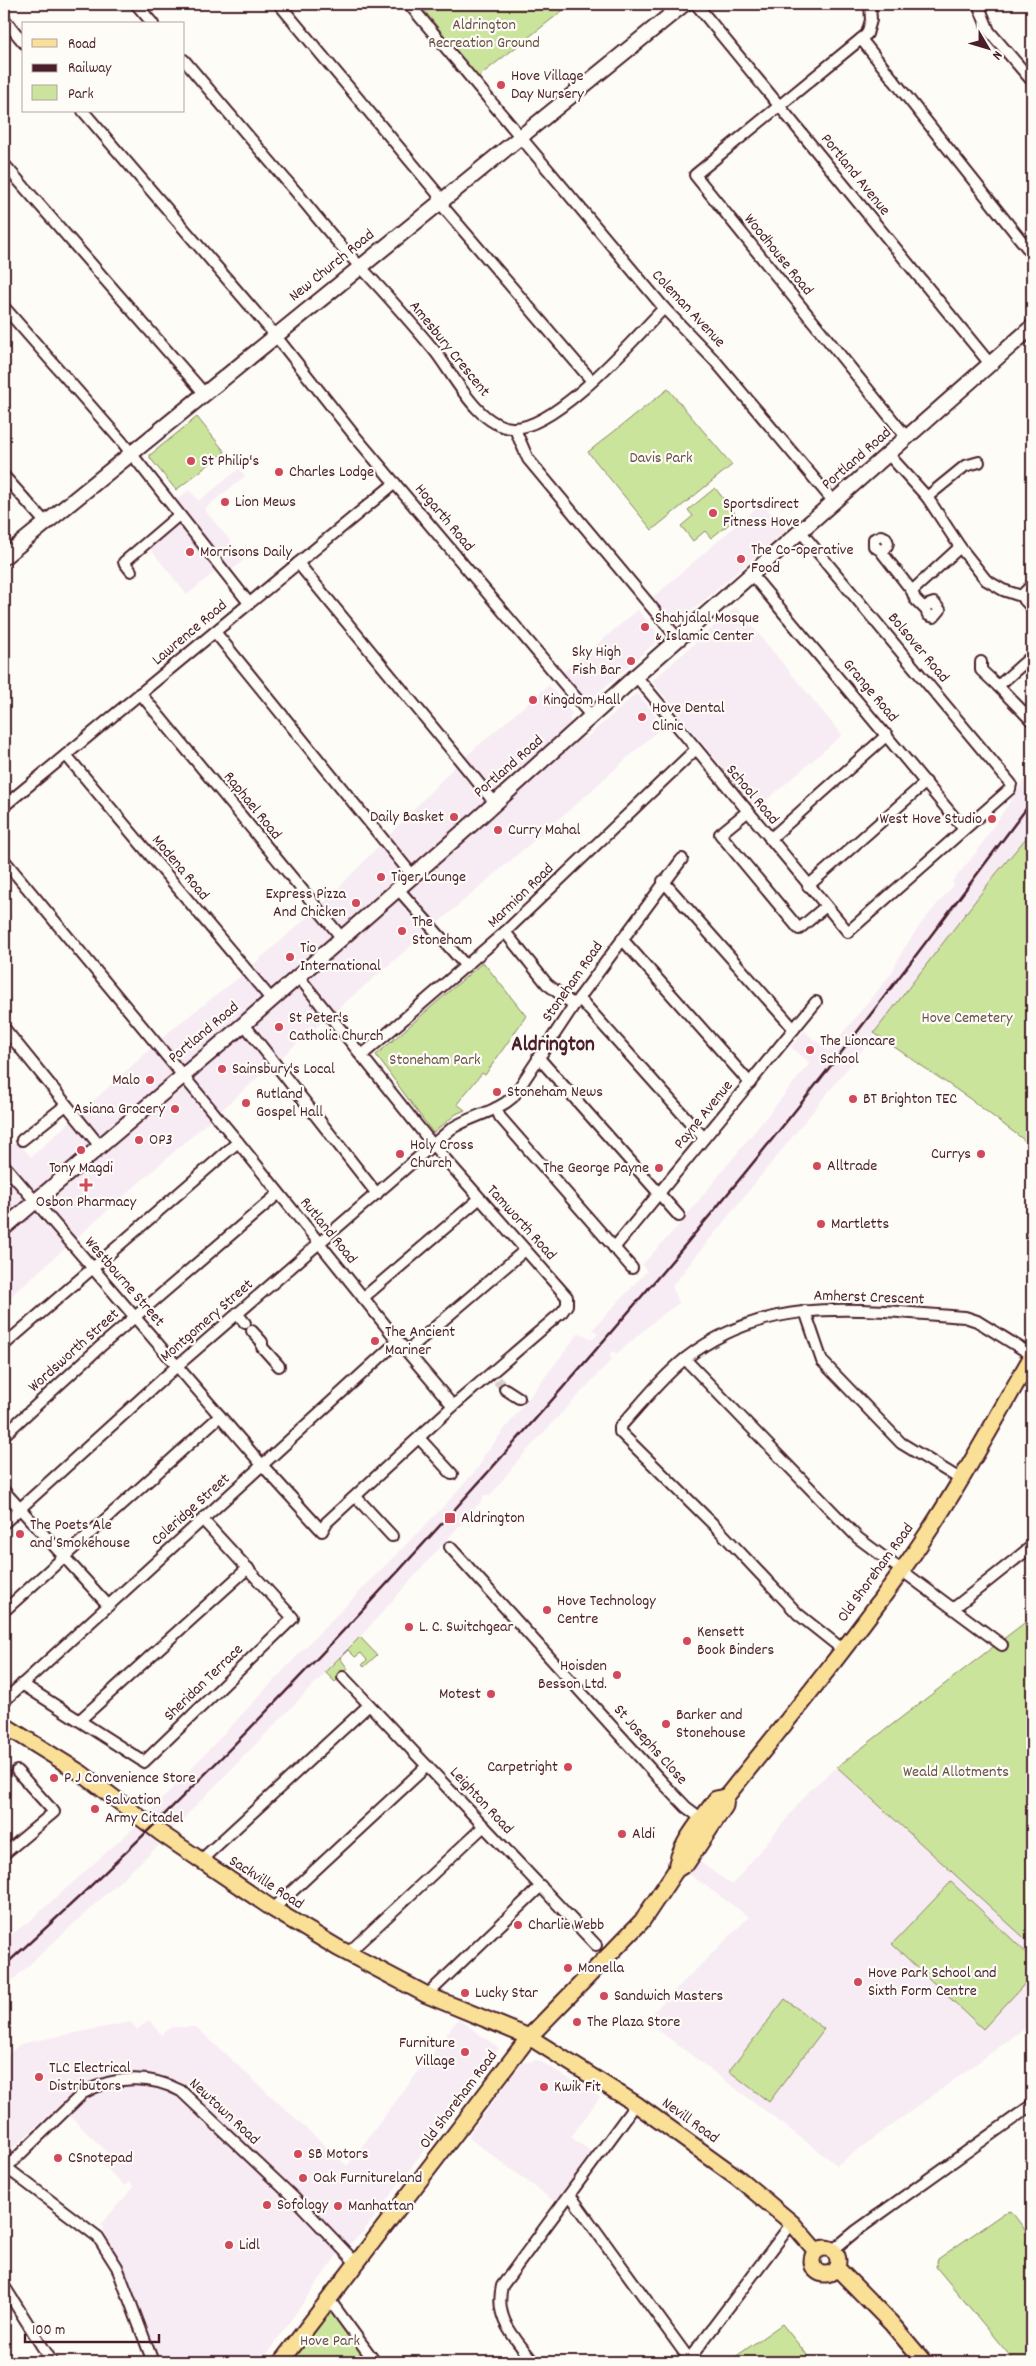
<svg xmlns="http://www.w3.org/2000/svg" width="1036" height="2366" font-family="Dekko,sans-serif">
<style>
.built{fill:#f7ebf4}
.green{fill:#cae49b;stroke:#8a8263}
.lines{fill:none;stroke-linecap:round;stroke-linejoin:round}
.street-tunnel{stroke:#d9d0ce;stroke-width:10;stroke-dasharray:10 5;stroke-linecap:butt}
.street-casing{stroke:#4a1f2b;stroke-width:14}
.secondary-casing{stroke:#4a1f2b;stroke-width:18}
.primary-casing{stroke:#4a1f2b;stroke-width:19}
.street{stroke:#fdfcf7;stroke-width:10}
.secondary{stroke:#fdfcf7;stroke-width:14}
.primary{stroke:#fadf96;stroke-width:15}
.rail{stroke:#4a1f2b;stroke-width:2.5}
.poi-dot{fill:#d1495b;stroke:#fdfcf7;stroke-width:2}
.labels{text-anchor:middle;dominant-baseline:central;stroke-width:4.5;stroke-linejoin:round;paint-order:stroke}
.park-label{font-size:16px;fill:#6a5047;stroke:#fdfcf7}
.poi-label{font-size:16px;fill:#4a1f2b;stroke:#fdfcf7;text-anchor:start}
.street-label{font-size:16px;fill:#4a1f2b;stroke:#fdfcf7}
.district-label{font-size:21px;font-weight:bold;fill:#4a1f2b;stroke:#fdfcf7}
</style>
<rect width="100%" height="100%" fill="#fdfcf7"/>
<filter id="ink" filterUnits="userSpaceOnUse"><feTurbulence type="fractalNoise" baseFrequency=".02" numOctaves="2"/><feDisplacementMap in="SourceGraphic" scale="10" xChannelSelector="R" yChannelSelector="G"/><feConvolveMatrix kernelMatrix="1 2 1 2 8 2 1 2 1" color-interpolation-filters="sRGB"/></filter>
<g filter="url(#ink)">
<!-- built -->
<g class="built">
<polygon points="239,469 245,476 204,509 245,559 224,576 218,569 187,595 145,542 182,510 175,501 189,490 199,501"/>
<polygon points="762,503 786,530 674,626 651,599"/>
<polygon points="736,607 842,735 756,809 652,681"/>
<polygon points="638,610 661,637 590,700 584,702 561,674"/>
<polygon points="549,685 572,713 569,719 584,740 637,693 664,725 574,806 271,1066 4,1302 4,1152 17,1141 31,1157 176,1026 236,980 329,898 459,762"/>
<polygon points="1032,769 1032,831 995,875 871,1039 672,1286 679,1303 654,1321 617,1354 613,1351 609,1355 612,1359 519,1459 490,1496 483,1495 483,1499 360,1637 173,1829 151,1811 316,1636 443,1507 478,1468 484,1458 483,1457 579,1333 593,1339 598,1334 593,1329 647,1271 642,1265 678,1226 810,1063 791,1047 804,1031 828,1051 891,974 903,950 923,921 954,885 952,882 975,854"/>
<polygon points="837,1767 1032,1945 1032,2023 837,2165 645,2020 749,1917 688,1873 697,1860 732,1885 811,1789"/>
<polygon points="137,1825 159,1845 4,1988 4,1940 31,1920"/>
<polygon points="458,2019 499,2048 364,2231 337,2255 261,2362 159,2362 101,2224 134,2187 129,2182 125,2186 100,2162 108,2153 72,2118 57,2108 4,2156 4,2050 8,2055 20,2044 131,2022 137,2030 149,2020 162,2035 172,2027 196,2027 347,2166"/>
<polygon points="538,2060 600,2097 571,2137 594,2154 558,2204 469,2138 471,2132 522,2063"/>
</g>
<!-- green -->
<g class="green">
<polygon points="419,4 571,4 478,77"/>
<polygon points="668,389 732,465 652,530 588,452"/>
<polygon points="197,417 225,452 176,490 150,458 150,455"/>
<polygon points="715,488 738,517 711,538 705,531 693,541 681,526 693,516 688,510"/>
<polygon points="1032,831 1032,1146 970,1099 874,1033 995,875"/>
<polygon points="483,962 526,1016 485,1075 482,1073 457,1104 465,1110 456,1114 433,1133 376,1055"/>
<polygon points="1032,1617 1032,1945 837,1767"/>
<polygon points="360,1637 377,1655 364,1667 362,1665 367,1660 361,1653 355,1657 348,1650 340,1658 348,1669 335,1682 325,1672"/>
<polygon points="951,1882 1032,1958 1032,1976 983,2029 892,1944"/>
<polygon points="785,1999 824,2029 769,2102 729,2071"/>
<polygon points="1011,2211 1029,2235 1032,2235 1032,2362 1015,2362 936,2267 938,2259 1004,2213"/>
<polygon points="330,2306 370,2362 288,2362"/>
<polygon points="782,2324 813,2362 728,2362"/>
</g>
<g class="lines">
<!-- street-tunnel -->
<polyline class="street-tunnel" points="497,1380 505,1389"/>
<defs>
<g id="street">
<polyline points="136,4 153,24"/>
<polyline points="279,4 437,193 445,209 592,381"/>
<polyline points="409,4 664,308 716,362 834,502"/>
<polyline points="696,4 991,365"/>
<polyline points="870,4 871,20 867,34 695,175 907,438"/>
<polyline points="978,4 989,31 1032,81"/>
<polyline points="4,19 24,43"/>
<polyline points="861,39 1032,254"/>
<path d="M184,60C221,104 259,149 297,193C315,215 333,238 353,259C381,288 408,319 434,350C453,373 477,426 512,428C556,430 634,339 664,308"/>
<polyline points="83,111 275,335 354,435 592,717"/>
<polyline points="4,164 204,393"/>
<polyline points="4,307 123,443 249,603"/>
<polyline points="517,428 517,434 528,459 679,640"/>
<polyline points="888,454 927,497 960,547 986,580 1003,590 1021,596 1032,608"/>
<polyline points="4,476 45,522"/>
<polyline points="927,497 965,466 979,462"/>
<polyline points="880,550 886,548 888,543 886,538 881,536 874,539 874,546 880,550 912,591 960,547"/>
<polyline points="298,563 495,803"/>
<polyline points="131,571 124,562 179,515"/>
<polyline points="752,575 964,829"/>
<polyline points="912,591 915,599 926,610 928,605 934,603 940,610 934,617 928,615 926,610"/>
<polyline points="1021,596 1032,585"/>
<polyline points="215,632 412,875"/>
<polyline points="1032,656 998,686 1032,721"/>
<polyline points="981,662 981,670 998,686"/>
<polyline points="636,676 848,932 1010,789 1011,784 801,532"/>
<polyline points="140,693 341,937"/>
<polyline points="66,755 271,999"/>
<polyline points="4,806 395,483"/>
<polyline points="747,812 720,834 799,929 826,906"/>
<polyline points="770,839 887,735"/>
<polyline points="4,860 238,1142 398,1341 453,1406"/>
<polyline points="663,881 794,1029"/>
<polyline points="808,886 926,782"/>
<polyline points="398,889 466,966"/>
<polyline points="505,932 547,984 574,1005"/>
<polyline points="622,939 750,1083"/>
<polyline points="579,998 704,1138"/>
<polyline points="244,1024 377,1194"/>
<polyline points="4,1028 99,1145"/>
<polyline points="361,1056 505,932 695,750"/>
<polyline points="538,1057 679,1216"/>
<polyline points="496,1108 500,1117 632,1268"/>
<polyline points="22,1140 66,1105"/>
<polyline points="4,1165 263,1466 322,1531 327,1522 453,1406 562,1312 567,1305 567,1297 433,1145 298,976"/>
<polyline points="614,1248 816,1002"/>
<polyline points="363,1298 479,1199"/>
<polyline points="805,1311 822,1361 901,1443 960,1479"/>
<polyline points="237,1313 245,1323"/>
<polyline points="252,1331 262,1342 262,1347 279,1366"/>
<polyline points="4,1345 238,1142"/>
<polyline points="407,1351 524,1251"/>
<polyline points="685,1359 858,1538 1002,1645"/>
<polyline points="505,1389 519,1398"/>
<polyline points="4,1435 101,1346 278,1194"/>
<polyline points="419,1438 452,1474"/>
<polyline points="4,1491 108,1605"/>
<polyline points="356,1497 392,1536"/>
<path d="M4,1523L177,1366L451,1129C470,1116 495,1113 513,1097L574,1005L682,859"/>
<polyline points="450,1547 663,1783 686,1807 706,1822"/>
<polyline points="954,1608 1032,1546"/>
<polyline points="4,1611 220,1416"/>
<path d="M842,1649L798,1614L719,1530L620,1432V1427C641,1404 662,1377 686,1358C771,1292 866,1311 965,1317L977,1321L1032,1355"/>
<polyline points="343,1677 596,1945"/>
<polyline points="22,1684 144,1762 293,1618 203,1520"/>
<polyline points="4,1701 398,1341"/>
<polyline points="81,1719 248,1568"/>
<polyline points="4,1854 54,1812 17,1771"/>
<polyline points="200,1861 369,1705"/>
<polyline points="273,1909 427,1766"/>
<polyline points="347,1954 484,1826"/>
<polyline points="427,1995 541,1886"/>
<polyline points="7,2168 98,2237 117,2267 153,2362"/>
<path d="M4,2170L83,2093C114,2076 150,2074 181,2091L294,2198L356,2263"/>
<polyline points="570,2195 689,2359"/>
<polyline points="833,2250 856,2231 1032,2105"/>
<polyline points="4,2286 52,2362"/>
<polyline points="328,2298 375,2362"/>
<path d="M533,2362C515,2337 494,2320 502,2286L636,2104"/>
<polyline points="687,2362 792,2223"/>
</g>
<g id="secondary">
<polyline points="4,557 684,4"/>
<polyline points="4,1228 244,1024 473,823 636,676 1032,327"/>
</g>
<g id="primary">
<polyline points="4,1725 81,1773 162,1834 273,1909 338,1948 427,1995 529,2037 636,2104 737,2177 792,2223 816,2251"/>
<path d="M676,1870C678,1845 702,1819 716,1799L726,1797"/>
<circle cx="825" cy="2261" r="13"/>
<polyline points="837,2268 891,2323 924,2362"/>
<path d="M281,2362L529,2037L642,1921L676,1870L687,1863L725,1806L726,1797C786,1722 847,1648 903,1569C951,1502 991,1427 1032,1356"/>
</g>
</defs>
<!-- street casing -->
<use href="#street" class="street-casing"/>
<!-- secondary casing -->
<use href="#secondary" class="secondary-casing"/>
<!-- primary casing -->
<use href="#primary" class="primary-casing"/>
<!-- street -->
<use href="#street" class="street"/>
<!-- secondary -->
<use href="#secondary" class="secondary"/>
<!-- primary -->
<use href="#primary" class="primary"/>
<!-- rail -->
<path class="rail" d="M4,1966C163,1823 311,1669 454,1510C578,1373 699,1232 814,1087C889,993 960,897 1032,801"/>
</g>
</g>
<!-- markers -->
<g class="poi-dot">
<circle cx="501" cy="85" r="5"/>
<circle cx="191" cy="461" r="5"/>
<circle cx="279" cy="472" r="5"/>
<circle cx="225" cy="502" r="5"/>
<circle cx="713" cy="513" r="5"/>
<circle cx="190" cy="552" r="5"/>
<circle cx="741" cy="559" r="5"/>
<circle cx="645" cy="627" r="5"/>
<circle cx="631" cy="661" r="5"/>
<circle cx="533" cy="700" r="5"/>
<circle cx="642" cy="717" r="5"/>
<circle cx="454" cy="817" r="5"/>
<circle cx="992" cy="819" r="5"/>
<circle cx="498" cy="830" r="5"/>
<circle cx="381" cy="877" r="5"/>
<circle cx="356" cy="903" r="5"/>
<circle cx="402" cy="931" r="5"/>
<circle cx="290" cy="957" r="5"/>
<circle cx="279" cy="1027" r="5"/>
<circle cx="810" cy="1050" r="5"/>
<circle cx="222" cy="1069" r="5"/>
<circle cx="150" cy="1080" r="5"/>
<circle cx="497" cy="1092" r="5"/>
<circle cx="853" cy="1099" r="5"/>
<circle cx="246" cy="1103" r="5"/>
<circle cx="175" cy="1109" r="5"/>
<circle cx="139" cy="1140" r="5"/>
<circle cx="81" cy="1150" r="5"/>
<circle cx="400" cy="1154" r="5"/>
<circle cx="981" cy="1154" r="5"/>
<circle cx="817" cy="1166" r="5"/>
<circle cx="659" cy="1168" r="5"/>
<path d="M83.5 1177.5h5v5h5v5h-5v5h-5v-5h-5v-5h5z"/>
<circle cx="821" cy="1224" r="5"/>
<circle cx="375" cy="1341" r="5"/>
<rect x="444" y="1512" width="12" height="12" rx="2.5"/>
<circle cx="20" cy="1534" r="5"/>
<circle cx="547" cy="1610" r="5"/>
<circle cx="409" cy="1627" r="5"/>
<circle cx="687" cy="1641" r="5"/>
<circle cx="617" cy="1675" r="5"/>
<circle cx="491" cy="1694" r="5"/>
<circle cx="666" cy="1724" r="5"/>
<circle cx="568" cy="1767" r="5"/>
<circle cx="54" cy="1778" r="5"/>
<circle cx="95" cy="1809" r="5"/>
<circle cx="622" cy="1834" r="5"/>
<circle cx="518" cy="1925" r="5"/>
<circle cx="568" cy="1968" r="5"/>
<circle cx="858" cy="1982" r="5"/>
<circle cx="465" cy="1993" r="5"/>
<circle cx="604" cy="1996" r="5"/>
<circle cx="577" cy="2022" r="5"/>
<circle cx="465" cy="2052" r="5"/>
<circle cx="39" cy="2077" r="5"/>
<circle cx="544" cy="2087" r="5"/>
<circle cx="298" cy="2154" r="5"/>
<circle cx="58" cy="2158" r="5"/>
<circle cx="303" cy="2178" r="5"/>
<circle cx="267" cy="2205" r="5"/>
<circle cx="338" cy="2206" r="5"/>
<circle cx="229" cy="2245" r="5"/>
</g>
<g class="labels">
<!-- park labels -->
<g class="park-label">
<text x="484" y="25">Aldrington<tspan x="484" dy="18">Recreation Ground</tspan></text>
<text x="661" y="458">Davis Park</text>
<text x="967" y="1018">Hove Cemetery</text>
<text x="435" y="1060">Stoneham Park</text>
<text x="956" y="1772">Weald Allotments</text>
<text x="330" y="2341">Hove Park</text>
</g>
<!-- poi labels -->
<g class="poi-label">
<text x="511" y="76">Hove Village<tspan x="511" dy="18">Day Nursery</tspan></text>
<text x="201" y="461">St Philip's</text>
<text x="289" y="472">Charles Lodge</text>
<text x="235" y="502">Lion Mews</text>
<text x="723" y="504">Sportsdirect<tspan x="723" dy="18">Fitness Hove</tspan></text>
<text x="751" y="550">The Co-operative<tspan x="751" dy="18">Food</tspan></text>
<text x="200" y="552">Morrisons Daily</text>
<text x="655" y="618">Shahjalal Mosque<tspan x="655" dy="18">&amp; Islamic Center</tspan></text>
<text x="621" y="652" text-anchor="end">Sky High<tspan x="621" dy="18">Fish Bar</tspan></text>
<text x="543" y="700">Kingdom Hall</text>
<text x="652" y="708">Hove Dental<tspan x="652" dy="18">Clinic</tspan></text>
<text x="444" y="817" text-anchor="end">Daily Basket</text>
<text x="982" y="819" text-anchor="end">West Hove Studio</text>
<text x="508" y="830">Curry Mahal</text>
<text x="391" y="877">Tiger Lounge</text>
<text x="346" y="894" text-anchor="end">Express Pizza<tspan x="346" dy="18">And Chicken</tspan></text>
<text x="412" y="922">The<tspan x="412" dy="18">Stoneham</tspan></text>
<text x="300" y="948">Tio<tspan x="300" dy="18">International</tspan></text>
<text x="289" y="1018">St Peter's<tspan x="289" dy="18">Catholic Church</tspan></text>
<text x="820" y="1041">The Lioncare<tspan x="820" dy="18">School</tspan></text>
<text x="232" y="1069">Sainsbury's Local</text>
<text x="140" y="1080" text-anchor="end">Malo</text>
<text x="507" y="1092">Stoneham News</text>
<text x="256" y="1094">Rutland<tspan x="256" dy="18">Gospel Hall</tspan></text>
<text x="863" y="1099">BT Brighton TEC</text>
<text x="165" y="1109" text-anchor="end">Asiana Grocery</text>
<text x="149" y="1140">OP3</text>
<text x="410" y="1145">Holy Cross<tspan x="410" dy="18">Church</tspan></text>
<text x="971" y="1154" text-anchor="end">Currys</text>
<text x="827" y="1166">Alltrade</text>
<text x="81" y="1168" text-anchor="middle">Tony Magdi</text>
<text x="649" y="1168" text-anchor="end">The George Payne</text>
<text x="86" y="1202" text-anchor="middle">Osbon Pharmacy</text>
<text x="831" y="1224">Martletts</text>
<text x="385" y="1332">The Ancient<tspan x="385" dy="18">Mariner</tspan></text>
<text x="461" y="1518">Aldrington</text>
<text x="30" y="1525">The Poets Ale<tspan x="30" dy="18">and Smokehouse</tspan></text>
<text x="557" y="1601">Hove Technology<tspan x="557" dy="18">Centre</tspan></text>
<text x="419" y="1627">L. C. Switchgear</text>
<text x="697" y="1632">Kensett<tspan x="697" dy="18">Book Binders</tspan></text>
<text x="607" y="1666" text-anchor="end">Hoisden<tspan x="607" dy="18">Besson Ltd.</tspan></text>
<text x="481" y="1694" text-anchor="end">Motest</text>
<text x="676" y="1715">Barker and<tspan x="676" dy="18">Stonehouse</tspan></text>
<text x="558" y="1767" text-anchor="end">Carpetright</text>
<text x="64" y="1778">P J Convenience Store</text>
<text x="105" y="1800">Salvation<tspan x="105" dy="18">Army Citadel</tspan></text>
<text x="632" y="1834">Aldi</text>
<text x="528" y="1925">Charlie Webb</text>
<text x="578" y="1968">Monella</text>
<text x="868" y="1973">Hove Park School and<tspan x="868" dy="18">Sixth Form Centre</tspan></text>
<text x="475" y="1993">Lucky Star</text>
<text x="614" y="1996">Sandwich Masters</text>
<text x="587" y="2022">The Plaza Store</text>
<text x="455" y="2043" text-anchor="end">Furniture<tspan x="455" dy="18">Village</tspan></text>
<text x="49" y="2068">TLC Electrical<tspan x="49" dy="18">Distributors</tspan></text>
<text x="554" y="2087">Kwik Fit</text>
<text x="308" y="2154">SB Motors</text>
<text x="68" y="2158">CSnotepad</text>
<text x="313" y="2178">Oak Furnitureland</text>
<text x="277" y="2205">Sofology</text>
<text x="348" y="2206">Manhattan</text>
<text x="239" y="2245">Lidl</text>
</g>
<!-- street labels -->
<g class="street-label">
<text transform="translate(855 175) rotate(51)">Portland Avenue</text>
<text transform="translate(778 255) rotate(51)">Woodhouse Road</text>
<text transform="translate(332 266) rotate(-39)">New Church Road</text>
<text transform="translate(688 309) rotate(47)">Coleman Avenue</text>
<text transform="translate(449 349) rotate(51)">Amesbury Crescent</text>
<text transform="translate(857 459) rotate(-41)">Portland Road</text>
<text transform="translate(444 518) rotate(50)">Hogarth Road</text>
<text transform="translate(190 633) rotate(-40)">Lawrence Road</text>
<text transform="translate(918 648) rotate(50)">Bolsover Road</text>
<text transform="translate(870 691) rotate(50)">Grange Road</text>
<text transform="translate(509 767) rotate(-41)">Portland Road</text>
<text transform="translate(752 795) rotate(50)">School Road</text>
<text transform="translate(252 806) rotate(51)">Raphael Road</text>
<text transform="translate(180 868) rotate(50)">Modena Road</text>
<text transform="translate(521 896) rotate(-44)">Marmion Road</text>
<text transform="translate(573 982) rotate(-55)">Stoneham Road</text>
<text transform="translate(204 1033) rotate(-40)">Portland Road</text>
<text transform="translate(704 1115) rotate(-51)">Payne Avenue</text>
<text transform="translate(521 1223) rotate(48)">Tamworth Road</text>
<text transform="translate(328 1231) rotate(51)">Rutland Road</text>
<text transform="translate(124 1282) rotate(49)">Westbourne Street</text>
<text transform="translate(869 1298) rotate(2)">Amherst Crescent</text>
<text transform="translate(207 1321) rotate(-41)">Montgomery Street</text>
<text transform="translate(74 1351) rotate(-42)">Wordsworth Street</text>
<text transform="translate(191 1510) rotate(-42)">Coleridge Street</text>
<text transform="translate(876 1573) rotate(-54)">Old Shoreham Road</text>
<text transform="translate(204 1683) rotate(-44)">Sheridan Terrace</text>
<text transform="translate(650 1745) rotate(48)">St Josephs Close</text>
<text transform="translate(481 1801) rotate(47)">Leighton Road</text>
<text transform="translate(266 1883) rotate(33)">Sackville Road</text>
<text transform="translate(459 2100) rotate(-53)">Old Shoreham Road</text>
<text transform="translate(224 2112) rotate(43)">Newtown Road</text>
<text transform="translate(690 2121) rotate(36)">Nevill Road</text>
</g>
<!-- district labels -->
<g class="district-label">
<text x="553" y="1046">Aldrington</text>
</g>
</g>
<!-- margin -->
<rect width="1036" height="2366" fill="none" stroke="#fdfcf7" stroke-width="20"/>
<rect x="10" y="10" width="1016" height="2346" fill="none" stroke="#4a1f2b" stroke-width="2" filter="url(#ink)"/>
<!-- legend -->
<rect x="22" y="22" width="162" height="90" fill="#fdfcf7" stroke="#b5a4a5"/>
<rect x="32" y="39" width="25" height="8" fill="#fadf96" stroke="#b5a4a5"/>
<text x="68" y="48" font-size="15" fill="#4a1f2b">Road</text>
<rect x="32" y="64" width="25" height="8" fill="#4a1f2b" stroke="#b5a4a5"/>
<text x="68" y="72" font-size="15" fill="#4a1f2b">Railway</text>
<rect x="32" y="85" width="25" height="15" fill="#cae49b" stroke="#b5a4a5"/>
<text x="68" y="98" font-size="15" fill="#4a1f2b">Park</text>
<!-- north arrow -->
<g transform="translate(988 48) rotate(128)" stroke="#fdfcf7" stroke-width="4" paint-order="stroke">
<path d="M0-4L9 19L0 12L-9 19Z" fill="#4a1f2b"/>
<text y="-8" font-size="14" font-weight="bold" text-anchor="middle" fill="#4a1f2b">N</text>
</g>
<!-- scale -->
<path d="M25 2334v8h134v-8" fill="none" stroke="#4a1f2b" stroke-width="2.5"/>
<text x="32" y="2334" font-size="15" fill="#4a1f2b" stroke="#fdfcf7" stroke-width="4" paint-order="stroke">100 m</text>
</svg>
